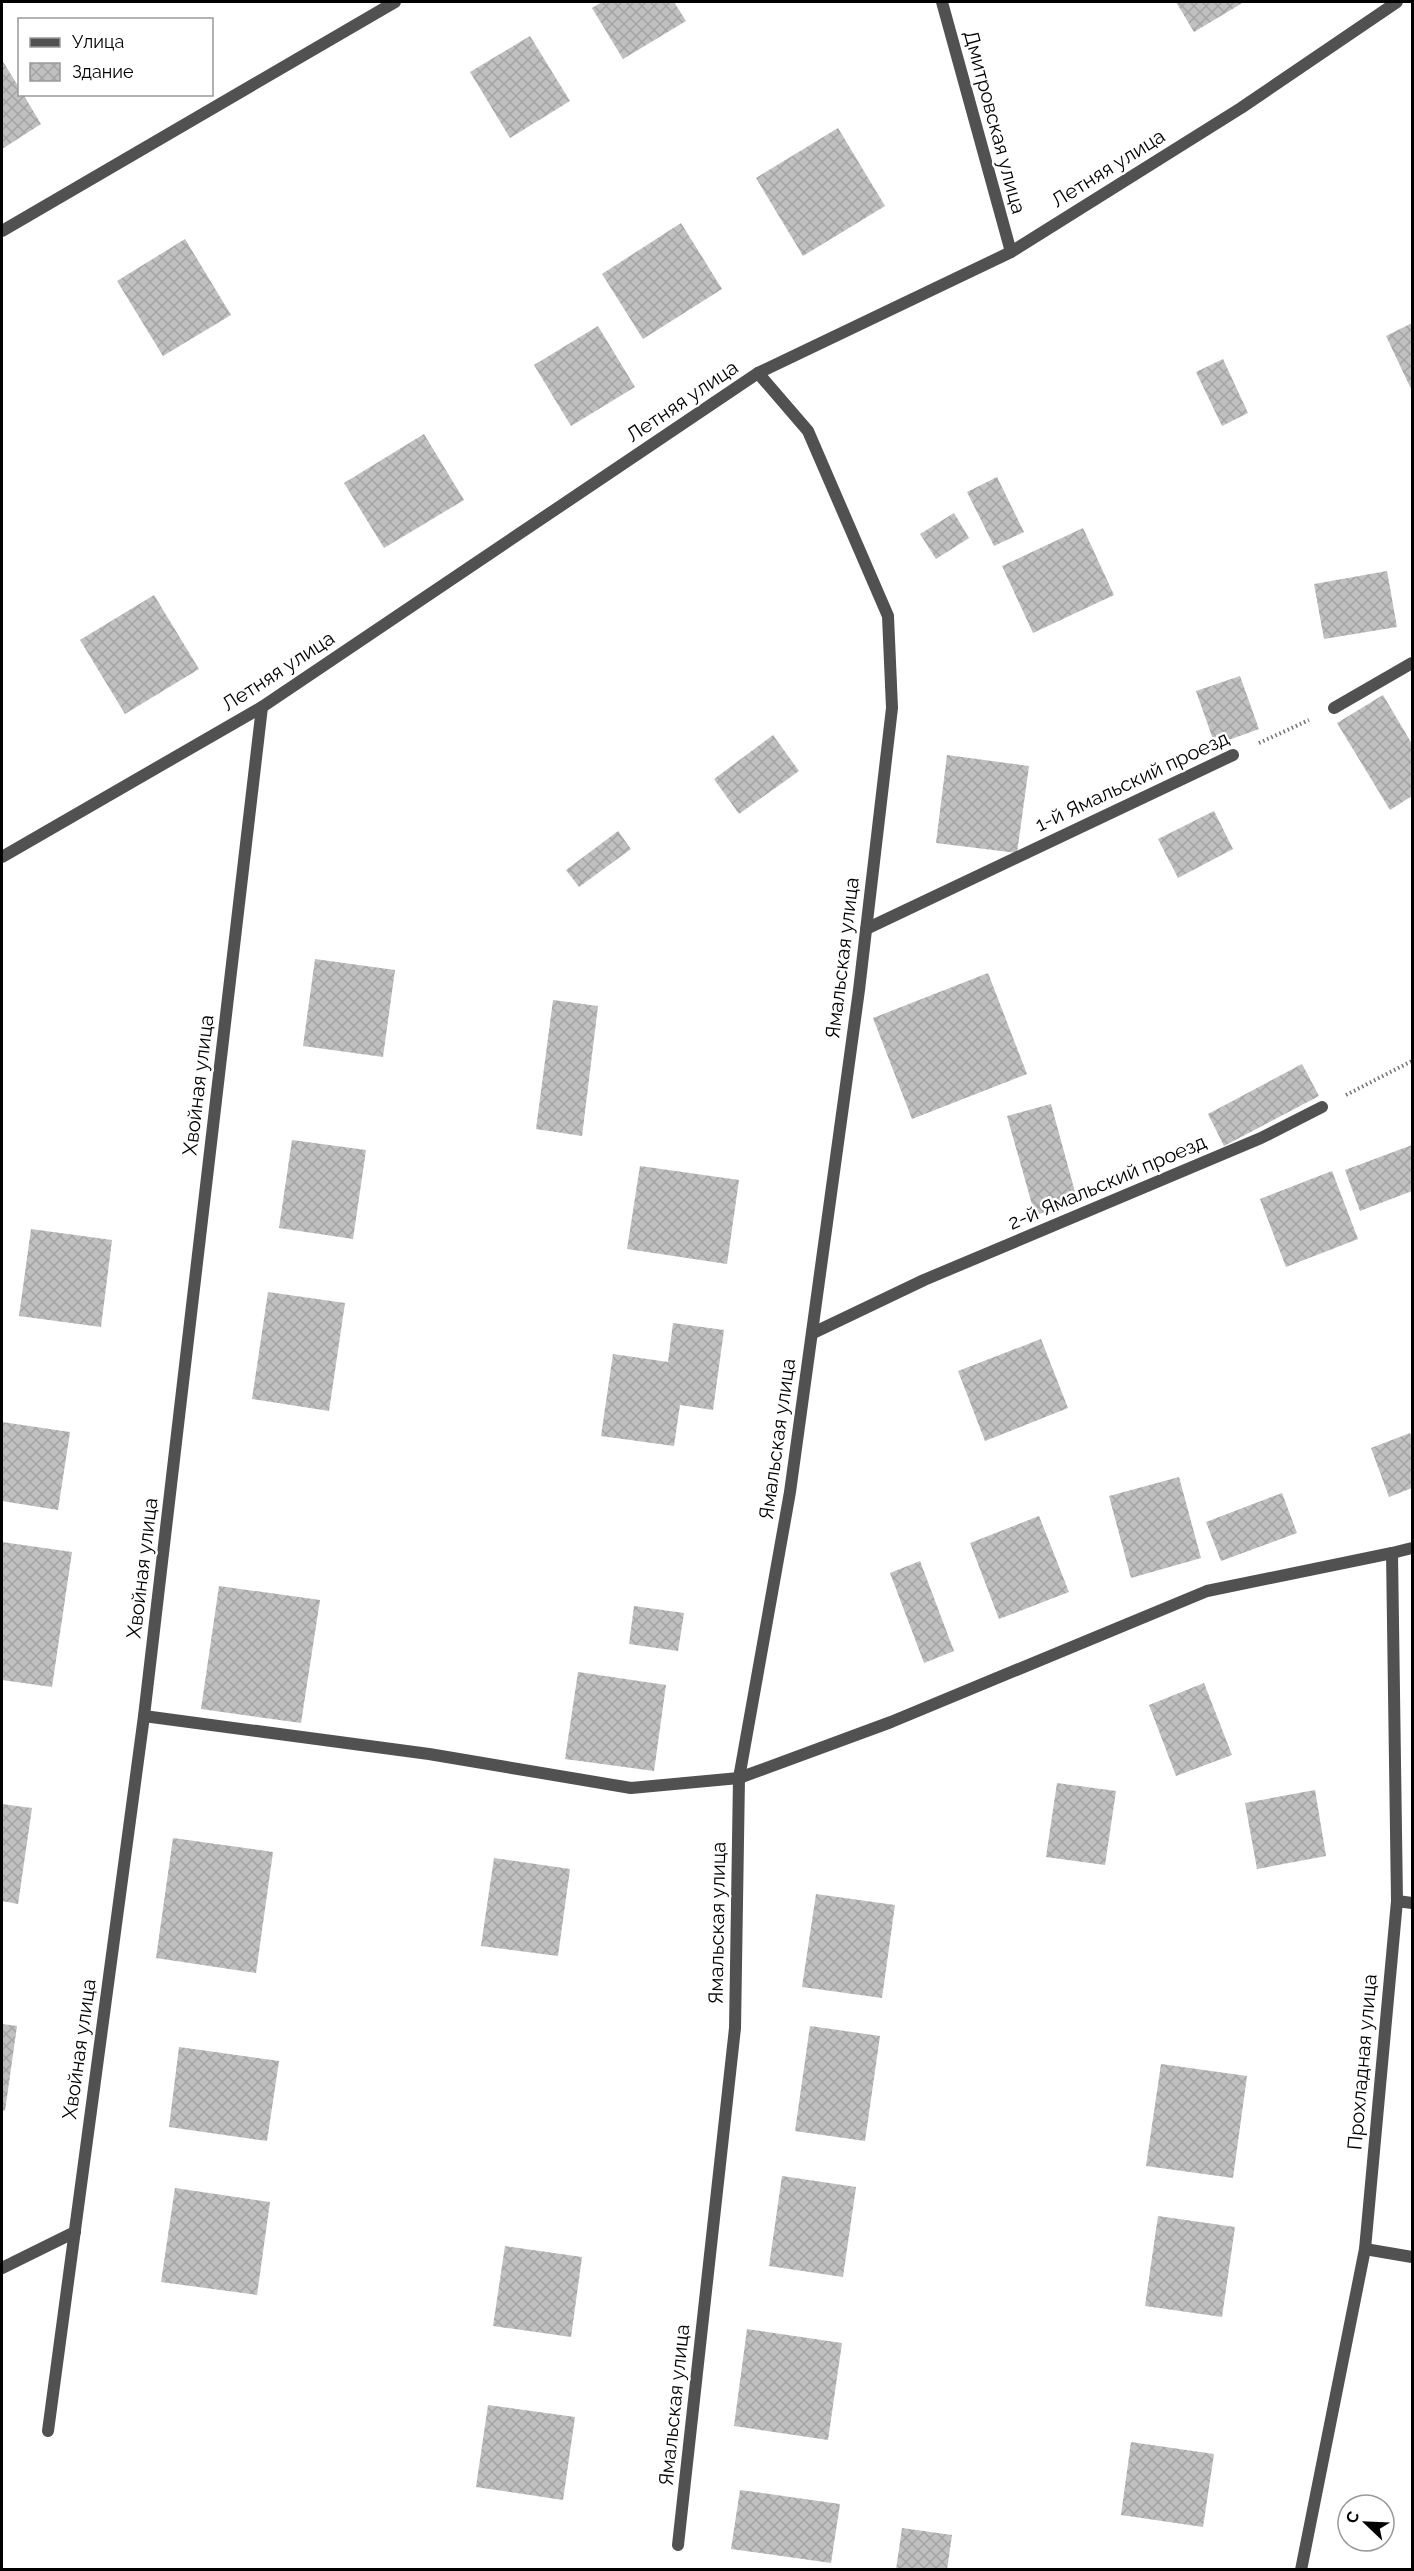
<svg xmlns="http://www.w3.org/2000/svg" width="1414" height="2571" font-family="Raleway,sans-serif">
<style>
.building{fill:url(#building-cross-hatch)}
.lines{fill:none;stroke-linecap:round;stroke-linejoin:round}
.path{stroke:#737373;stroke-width:4;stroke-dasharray:1.5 3;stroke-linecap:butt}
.service{stroke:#515151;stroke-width:12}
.minor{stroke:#515151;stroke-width:12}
.tertiary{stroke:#515151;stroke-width:12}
.labels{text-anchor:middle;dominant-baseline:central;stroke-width:5;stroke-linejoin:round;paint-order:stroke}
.street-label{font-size:20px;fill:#000;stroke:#fff}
</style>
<defs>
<pattern id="building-cross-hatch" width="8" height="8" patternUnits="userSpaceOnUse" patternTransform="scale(1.5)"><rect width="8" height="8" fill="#c0c0c0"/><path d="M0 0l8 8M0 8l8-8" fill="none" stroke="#a3a3a3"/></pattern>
</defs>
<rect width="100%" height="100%" fill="#fff"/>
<!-- building -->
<g class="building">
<polygon points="602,2 674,2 686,21 623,59 592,8"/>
<polygon points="1176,2 1244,2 1194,32"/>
<polygon points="530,36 570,101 510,138 470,72"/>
<polygon points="2,60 20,89 20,94 23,94 41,124 2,149"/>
<polygon points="838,128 885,206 803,256 756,178"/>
<polygon points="681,223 722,289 643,339 602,274"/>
<polygon points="185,239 231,315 163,356 117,281"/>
<polygon points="1412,323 1412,391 1386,336"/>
<polygon points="598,326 635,387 571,426 534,365"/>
<polygon points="1223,359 1248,413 1222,426 1196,372"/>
<polygon points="424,434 464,500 384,548 344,483"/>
<polygon points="997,477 1024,532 994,546 967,492"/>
<polygon points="954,513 969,538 936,559 920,534"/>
<polygon points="1083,528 1114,595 1033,633 1002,566"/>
<polygon points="1387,571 1397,627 1324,639 1314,584"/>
<polygon points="154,595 199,669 125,714 80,640"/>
<polygon points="1240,676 1259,729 1215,745 1196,691"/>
<polygon points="1383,695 1412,744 1412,796 1390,810 1337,723"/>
<polygon points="773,735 799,771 739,814 714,779"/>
<polygon points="947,755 1029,766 1017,853 936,843"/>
<polygon points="1214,811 1233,849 1178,878 1158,839"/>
<polygon points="618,831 631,849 579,887 566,870"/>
<polygon points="315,959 395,970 383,1057 303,1046"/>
<polygon points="988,973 1027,1074 912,1119 873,1018"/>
<polygon points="553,1000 598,1006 582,1136 536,1129"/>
<polygon points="1302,1064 1319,1096 1224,1146 1208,1114"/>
<polygon points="1051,1104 1078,1203 1035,1215 1007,1116"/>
<polygon points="292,1140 366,1150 353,1239 279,1228"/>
<polygon points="1412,1145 1412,1191 1360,1211 1345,1170"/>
<polygon points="640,1166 739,1180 727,1264 627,1249"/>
<polygon points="1332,1171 1358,1239 1286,1267 1260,1199"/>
<polygon points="31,1229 112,1240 101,1327 19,1316"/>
<polygon points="268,1292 345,1303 329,1411 252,1399"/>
<polygon points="673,1323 724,1330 713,1410 680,1405 674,1446 601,1436 613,1354 668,1362"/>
<polygon points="1041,1339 1068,1408 985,1441 958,1371"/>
<polygon points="2,1422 70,1432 58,1510 2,1501"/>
<polygon points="1410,1433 1412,1439 1412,1488 1389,1497 1371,1448"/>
<polygon points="1179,1477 1201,1558 1131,1578 1109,1496"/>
<polygon points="1282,1493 1297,1533 1221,1561 1206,1522"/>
<polygon points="1039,1516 1069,1592 999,1619 970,1543"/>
<polygon points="2,1542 72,1552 52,1687 2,1680"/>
<polygon points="920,1561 954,1651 924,1663 890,1573"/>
<polygon points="219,1586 320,1600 301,1723 201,1709"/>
<polygon points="634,1606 684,1613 678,1651 629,1644"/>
<polygon points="578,1672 666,1685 654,1771 565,1759"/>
<polygon points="1204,1683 1232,1755 1176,1776 1149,1705"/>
<polygon points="1057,1783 1116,1791 1105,1865 1046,1857"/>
<polygon points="1315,1790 1326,1856 1257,1869 1245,1803"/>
<polygon points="2,1804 32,1808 18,1904 2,1901"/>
<polygon points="173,1838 273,1852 256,1973 156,1958"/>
<polygon points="494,1858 570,1869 558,1956 481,1946"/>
<polygon points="816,1894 895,1905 882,1998 802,1987"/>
<polygon points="2,2024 17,2026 5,2111 2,2110"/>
<polygon points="810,2026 880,2036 865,2141 795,2131"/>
<polygon points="179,2047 279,2061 267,2141 169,2127"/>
<polygon points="1161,2064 1247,2076 1233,2178 1146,2166"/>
<polygon points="782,2176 856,2187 843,2277 769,2266"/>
<polygon points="175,2188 270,2202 257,2295 161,2282"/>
<polygon points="1158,2216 1235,2227 1222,2317 1145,2306"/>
<polygon points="505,2246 582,2257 571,2337 493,2326"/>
<polygon points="747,2329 842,2343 828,2440 734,2426"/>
<polygon points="488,2405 575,2417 563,2500 476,2487"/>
<polygon points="1131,2442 1214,2454 1203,2527 1121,2515"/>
<polygon points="740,2490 840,2504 831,2563 731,2549"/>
<polygon points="902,2528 952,2535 947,2570 896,2570"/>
</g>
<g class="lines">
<!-- path -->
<g class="path">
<polyline points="1259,743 1309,720"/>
<polyline points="1346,1095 1412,1061"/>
</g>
<!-- service -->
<g class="service">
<polyline points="1392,1553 1412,1548"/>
<polyline points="1397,1901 1412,1903"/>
<polyline points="1365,2249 1412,2257"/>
<polyline points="2,2268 75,2232"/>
</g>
<!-- minor -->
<g class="minor">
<polyline points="942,2 1011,252"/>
<polyline points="2,231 395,2"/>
<polyline points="1334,708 1412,663"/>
<polyline points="866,929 1233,755"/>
<polyline points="813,1333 924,1280 1261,1138 1322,1107"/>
<polyline points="144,1716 429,1754 631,1788 739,1778 891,1722 1207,1591 1392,1553 1397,1901 1365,2249 1301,2570"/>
<polyline points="48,2431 144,1716 262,707"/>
<polyline points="678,2545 735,2028 739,1778 790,1492 859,990 892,708 888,616 808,431 758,373"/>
</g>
<!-- tertiary -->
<polyline class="tertiary" points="2,857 262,707 758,373 1011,252 1241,108 1397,2"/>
</g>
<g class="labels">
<!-- street labels -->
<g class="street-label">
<text transform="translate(995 122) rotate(75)">Дмитровская улица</text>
<text transform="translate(1108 168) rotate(-32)">Летняя улица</text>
<text transform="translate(682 401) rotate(-34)">Летняя улица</text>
<text transform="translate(278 671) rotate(-33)">Летняя улица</text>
<text transform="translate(1132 781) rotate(-25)">1-й Ямальский проезд</text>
<text transform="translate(842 958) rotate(-83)">Ямальская улица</text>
<text transform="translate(198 1085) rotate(-83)">Хвойная улица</text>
<text transform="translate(1107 1182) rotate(-23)">2-й Ямальский проезд</text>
<text transform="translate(777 1439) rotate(-82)">Ямальская улица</text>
<text transform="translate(142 1568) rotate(-83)">Хвойная улица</text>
<text transform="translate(717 1923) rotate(-89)">Ямальская улица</text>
<text transform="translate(79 2049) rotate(-82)">Хвойная улица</text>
<text transform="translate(1362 2062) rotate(-85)">Прохладная улица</text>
<text transform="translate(674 2405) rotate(-84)">Ямальская улица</text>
</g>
</g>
<!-- border -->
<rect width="1414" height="2571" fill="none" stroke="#000000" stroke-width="6"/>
<!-- legend -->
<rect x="18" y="18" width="195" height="78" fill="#ffffff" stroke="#999999" stroke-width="1.5"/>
<rect x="30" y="38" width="30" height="9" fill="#515151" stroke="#999999" stroke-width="1.5"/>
<text x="72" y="48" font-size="18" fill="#000000">Улица</text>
<rect x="30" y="63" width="30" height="18" fill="url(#building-cross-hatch)" stroke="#999999" stroke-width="1.5"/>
<text x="72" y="78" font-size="18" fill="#000000">Здание</text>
<!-- north arrow -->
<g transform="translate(1366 2523) rotate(293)"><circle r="28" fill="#ffffff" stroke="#999999" stroke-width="1.5"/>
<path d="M0-4.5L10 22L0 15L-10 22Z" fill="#000000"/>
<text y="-9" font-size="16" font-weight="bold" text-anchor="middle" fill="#000000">С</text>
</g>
</svg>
